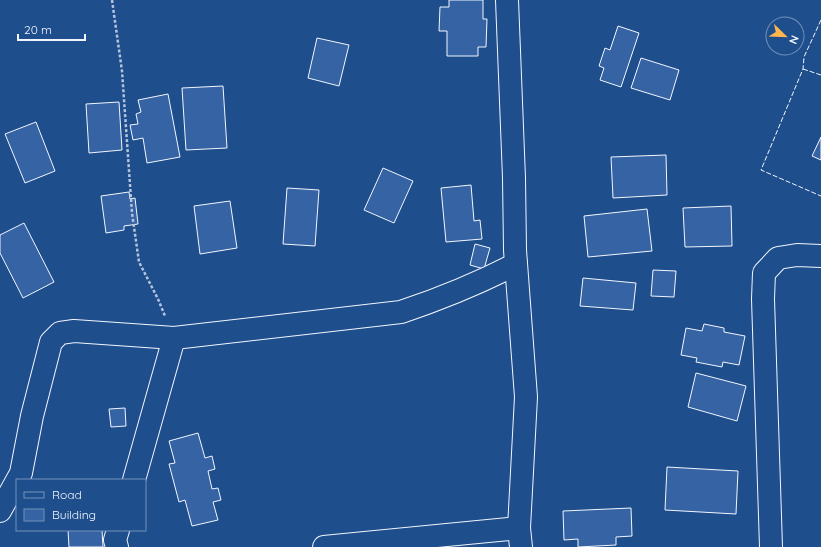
<svg xmlns="http://www.w3.org/2000/svg" width="821" height="547" font-family="Quicksand,sans-serif">
<style>
.building{fill:#3563a3;stroke:#f2f6ff}
.lines{fill:none;stroke-linecap:round;stroke-linejoin:round}
.minor-casing{stroke:#f2f6ff;stroke-width:24}
.path{stroke:#b3c4dc;stroke-width:2.5;stroke-dasharray:3 2;stroke-linecap:butt}
.minor{stroke:#1f4e8c;stroke-width:22}
.fence{stroke:#f2f6ff;stroke-width:1;stroke-dasharray:5 2;stroke-linecap:butt}
</style>
<rect width="100%" height="100%" fill="#1f4e8c"/>
<!-- building -->
<g class="building">
<polygon points="449,0 483,0 483,19 487,19 486,47 478,47 478,56 447,56 447,31 439,31 440,7 449,7"/>
<polygon points="618,26 639,33 621,87 600,80 604,68 599,66 605,48 610,50"/>
<polygon points="317,38 349,45 339,86 308,78"/>
<polygon points="641,58 679,70 670,100 631,88"/>
<polygon points="223,86 227,148 186,150 182,88"/>
<polygon points="168,94 180,157 147,163 143,138 133,140 130,125 138,124 136,114 141,112 138,100"/>
<polygon points="119,102 122,150 89,153 86,104"/>
<polygon points="36,122 55,171 25,183 5,134"/>
<polygon points="821,137 821,160 812,156"/>
<polygon points="666,155 667,195 613,198 611,157"/>
<polygon points="383,168 413,181 394,223 364,210"/>
<polygon points="471,185 474,221 480,220 482,239 446,242 441,188"/>
<polygon points="287,188 319,190 315,246 283,244"/>
<polygon points="129,192 130,199 135,198 138,224 124,226 124,230 106,233 101,196"/>
<polygon points="230,201 237,248 200,254 194,206"/>
<polygon points="731,206 732,246 685,247 683,208"/>
<polygon points="647,209 652,251 588,257 584,216"/>
<polygon points="24,223 54,282 23,298 0,253 0,235"/>
<polygon points="475,244 490,248 484,269 470,265"/>
<polygon points="653,270 676,271 674,297 651,296"/>
<polygon points="583,278 636,283 633,310 580,306"/>
<polygon points="704,324 724,328 724,332 745,336 739,365 723,362 722,367 696,362 697,358 681,355 686,328 702,331"/>
<polygon points="696,373 746,386 737,421 688,407"/>
<polygon points="125,408 126,426 111,427 109,409"/>
<polygon points="198,433 205,458 212,456 215,469 208,471 212,489 218,488 221,500 213,502 218,520 192,526 185,500 179,502 169,464 175,463 169,441"/>
<polygon points="667,467 738,471 736,514 665,510"/>
<polygon points="631,508 632,536 616,537 616,545 578,547 578,539 564,540 563,511"/>
<polygon points="68,530 102,530 103,547 69,547"/>
</g>
<g class="lines">
<defs>
<g id="minor">
<polyline points="507,0 514,178 515,250 526,397 519,528 521,547"/>
<path d="M134,480L174,338L401,312C440,299 479,283 516,264"/>
<polyline points="0,511 21,473 32,416 51,342 60,333 74,331 174,338"/>
<polyline points="117,547 115,540 118,530"/>
<polyline points="324,547 519,528"/>
<polyline points="771,547 763,299 764,273 778,258 797,255 821,256"/>
</g>
</defs>
<!-- minor casing -->
<use href="#minor" class="minor-casing"/>
<!-- path -->
<polyline class="path" points="112,0 122,71 132,213 139,262 158,299 165,316"/>
<!-- minor -->
<use href="#minor" class="minor"/>
<!-- fence -->
<g class="fence">
<polyline points="821,20 804,57 803,69 761,170 821,196"/>
<polyline points="803,69 821,75"/>
</g>
</g>
<!-- legend -->
<rect x="16" y="479" width="130" height="52" fill="#1f4e8c" stroke="#7391ba"/>
<rect x="24" y="492" width="20" height="6" fill="#1f4e8c" stroke="#7391ba"/>
<text x="52" y="499" font-size="12" fill="#f2f6ff">Road</text>
<rect x="24" y="509" width="20" height="12" fill="#3563a3" stroke="#7391ba"/>
<text x="52" y="519" font-size="12" fill="#f2f6ff">Building</text>
<!-- north arrow -->
<g transform="translate(785 36) rotate(113)"><circle r="19" fill="#1f4e8c" stroke="#7391ba"/>
<path d="M0-3L7 15L0 10L-7 15Z" fill="#ffb74d"/>
<text y="-6" font-size="11" font-weight="bold" text-anchor="middle" fill="#f2f6ff">N</text>
</g>
<!-- scale -->
<path d="M18 34v6h67v-6" fill="none" stroke="#f2f6ff" stroke-width="2"/>
<text x="24" y="34" font-size="12" fill="#f2f6ff" stroke="#1f4e8c" stroke-width="3" paint-order="stroke">20 m</text>
</svg>
